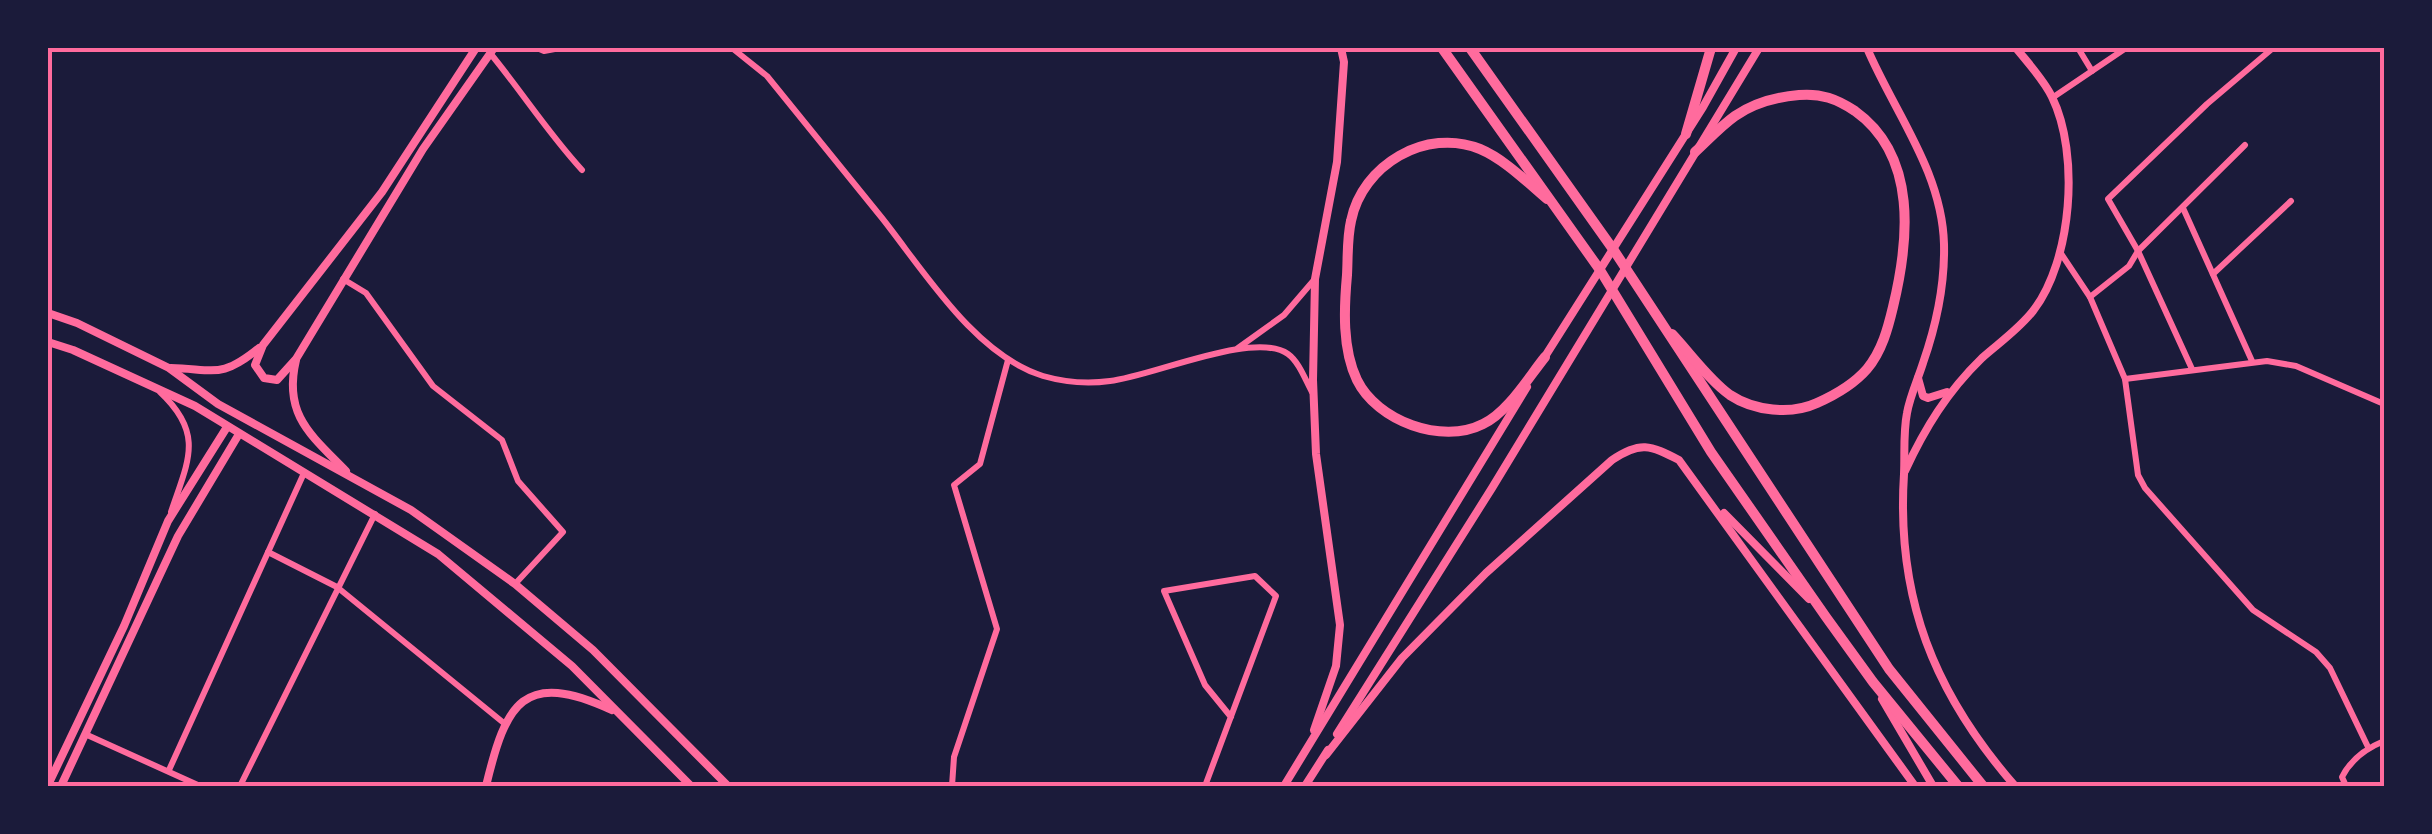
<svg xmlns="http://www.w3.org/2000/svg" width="2432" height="834" font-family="Jost,sans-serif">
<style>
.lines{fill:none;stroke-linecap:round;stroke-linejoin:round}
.minor{stroke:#ff6b9d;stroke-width:6}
.secondary{stroke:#ff6b9d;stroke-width:8}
.motorway{stroke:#ff6b9d;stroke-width:10}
.neatline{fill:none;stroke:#ff6b9d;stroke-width:4}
</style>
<rect width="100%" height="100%" fill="#1b1b3a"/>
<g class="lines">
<!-- minor -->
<g class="minor">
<polyline points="537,48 544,51 560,48"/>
<path d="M732,48L767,76C805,123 844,171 882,218C924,271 975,355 1043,376C1064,382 1088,384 1110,381C1151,377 1254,330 1288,354C1299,362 1305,379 1312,392"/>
<polyline points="2078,48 2092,71"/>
<path d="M490,53C522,92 548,133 582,170"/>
<polyline points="2052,98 2126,48"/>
<polyline points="2183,208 2252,361"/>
<polyline points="2060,252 2090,297 2125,379 2138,475 2145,488 2253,610 2316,652 2330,668 2368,747"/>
<polyline points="2213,274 2291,201"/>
<polyline points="343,279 366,293 433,386 502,440 518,481 563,532 515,584"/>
<polyline points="2090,297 2129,266 2138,251 2245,145"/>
<polyline points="1238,348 1284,315 1314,280"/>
<polyline points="2192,369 2138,251 2108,199 2207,104 2273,48"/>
<polyline points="2125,379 2267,361 2296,366 2384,404"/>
<path d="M160,392C205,434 188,461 171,512"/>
<polyline points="268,552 337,587 505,724"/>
<polyline points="85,734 200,786"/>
<polyline points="169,770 304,473"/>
<polyline points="240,786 375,514"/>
<polyline points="952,786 954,757 997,629 954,485 980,464 1008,360"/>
<polyline points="1205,786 1276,596 1255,576 1164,591 1205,685 1231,717"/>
<path d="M2346,786L2342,777C2351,759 2367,748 2384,741"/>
</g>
<!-- secondary -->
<g class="secondary">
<polyline points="476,48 382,192 263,345 255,365 264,378 277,380 296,359 423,149 494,48"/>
<path d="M1867,48C1894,112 1942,171 1944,244C1945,286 1937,323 1923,363C1918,379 1910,396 1907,413C1903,433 1905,454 1904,474C1896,598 1934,693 2015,786"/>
<polyline points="48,313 77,323 169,368 218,404 411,510 515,584 593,650 728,786"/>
<polyline points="48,342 73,350 195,406 438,554 572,666 691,786"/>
<polyline points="1544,358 1703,107 1736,48"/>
<path d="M296,360C283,415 311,435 346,471"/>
<path d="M171,368C215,369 221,379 259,348"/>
<polyline points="1918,378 1923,396 1928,398 1947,392"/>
<path d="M1905,471C1925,428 1947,392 1982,358C1999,343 2019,329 2033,311C2072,261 2080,154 2052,97C2044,80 2028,63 2016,48"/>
<polyline points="1724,513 1809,599"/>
<polyline points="1882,699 1933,786"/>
<polyline points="1314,730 1336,666 1340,625 1316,454 1313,380 1315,279 1337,162 1344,62 1341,48"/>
<polyline points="1337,734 1492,488 1759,48"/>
<path d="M1326,755L1402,658L1486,573L1612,460C1640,441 1650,445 1679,460L1915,786"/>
<polyline points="48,785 124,626 168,521 227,427"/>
<polyline points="61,786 178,536 239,434"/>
<path d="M486,786C506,703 523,669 612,710"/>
<polyline points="1284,786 1527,387"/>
<polyline points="1305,786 1328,750"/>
</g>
<!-- motorway -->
<g class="motorway">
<polyline points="1442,48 1600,270 1711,452 1826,617 1873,682 1958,786"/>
<polyline points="1470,48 1615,252 1889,669 1983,786"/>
<polyline points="1686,134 1711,48"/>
<path d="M1672,334C1690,353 1709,380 1730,395C1754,411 1791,415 1817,403C1835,395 1854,384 1867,369C1882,351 1888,328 1893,307C1909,241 1918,156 1855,111C1837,99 1821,93 1799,95C1776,97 1754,103 1735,116C1721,126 1708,140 1695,152"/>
<path d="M1545,357C1528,378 1508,412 1483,424C1442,445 1377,421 1357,380C1342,349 1344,308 1347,275C1348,257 1347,238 1351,221C1362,165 1426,127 1480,149C1504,159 1527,182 1547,199"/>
</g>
</g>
<!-- border -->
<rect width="2432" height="834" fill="none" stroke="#1b1b3a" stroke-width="100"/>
<rect x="50" y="50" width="2332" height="734" class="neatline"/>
</svg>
